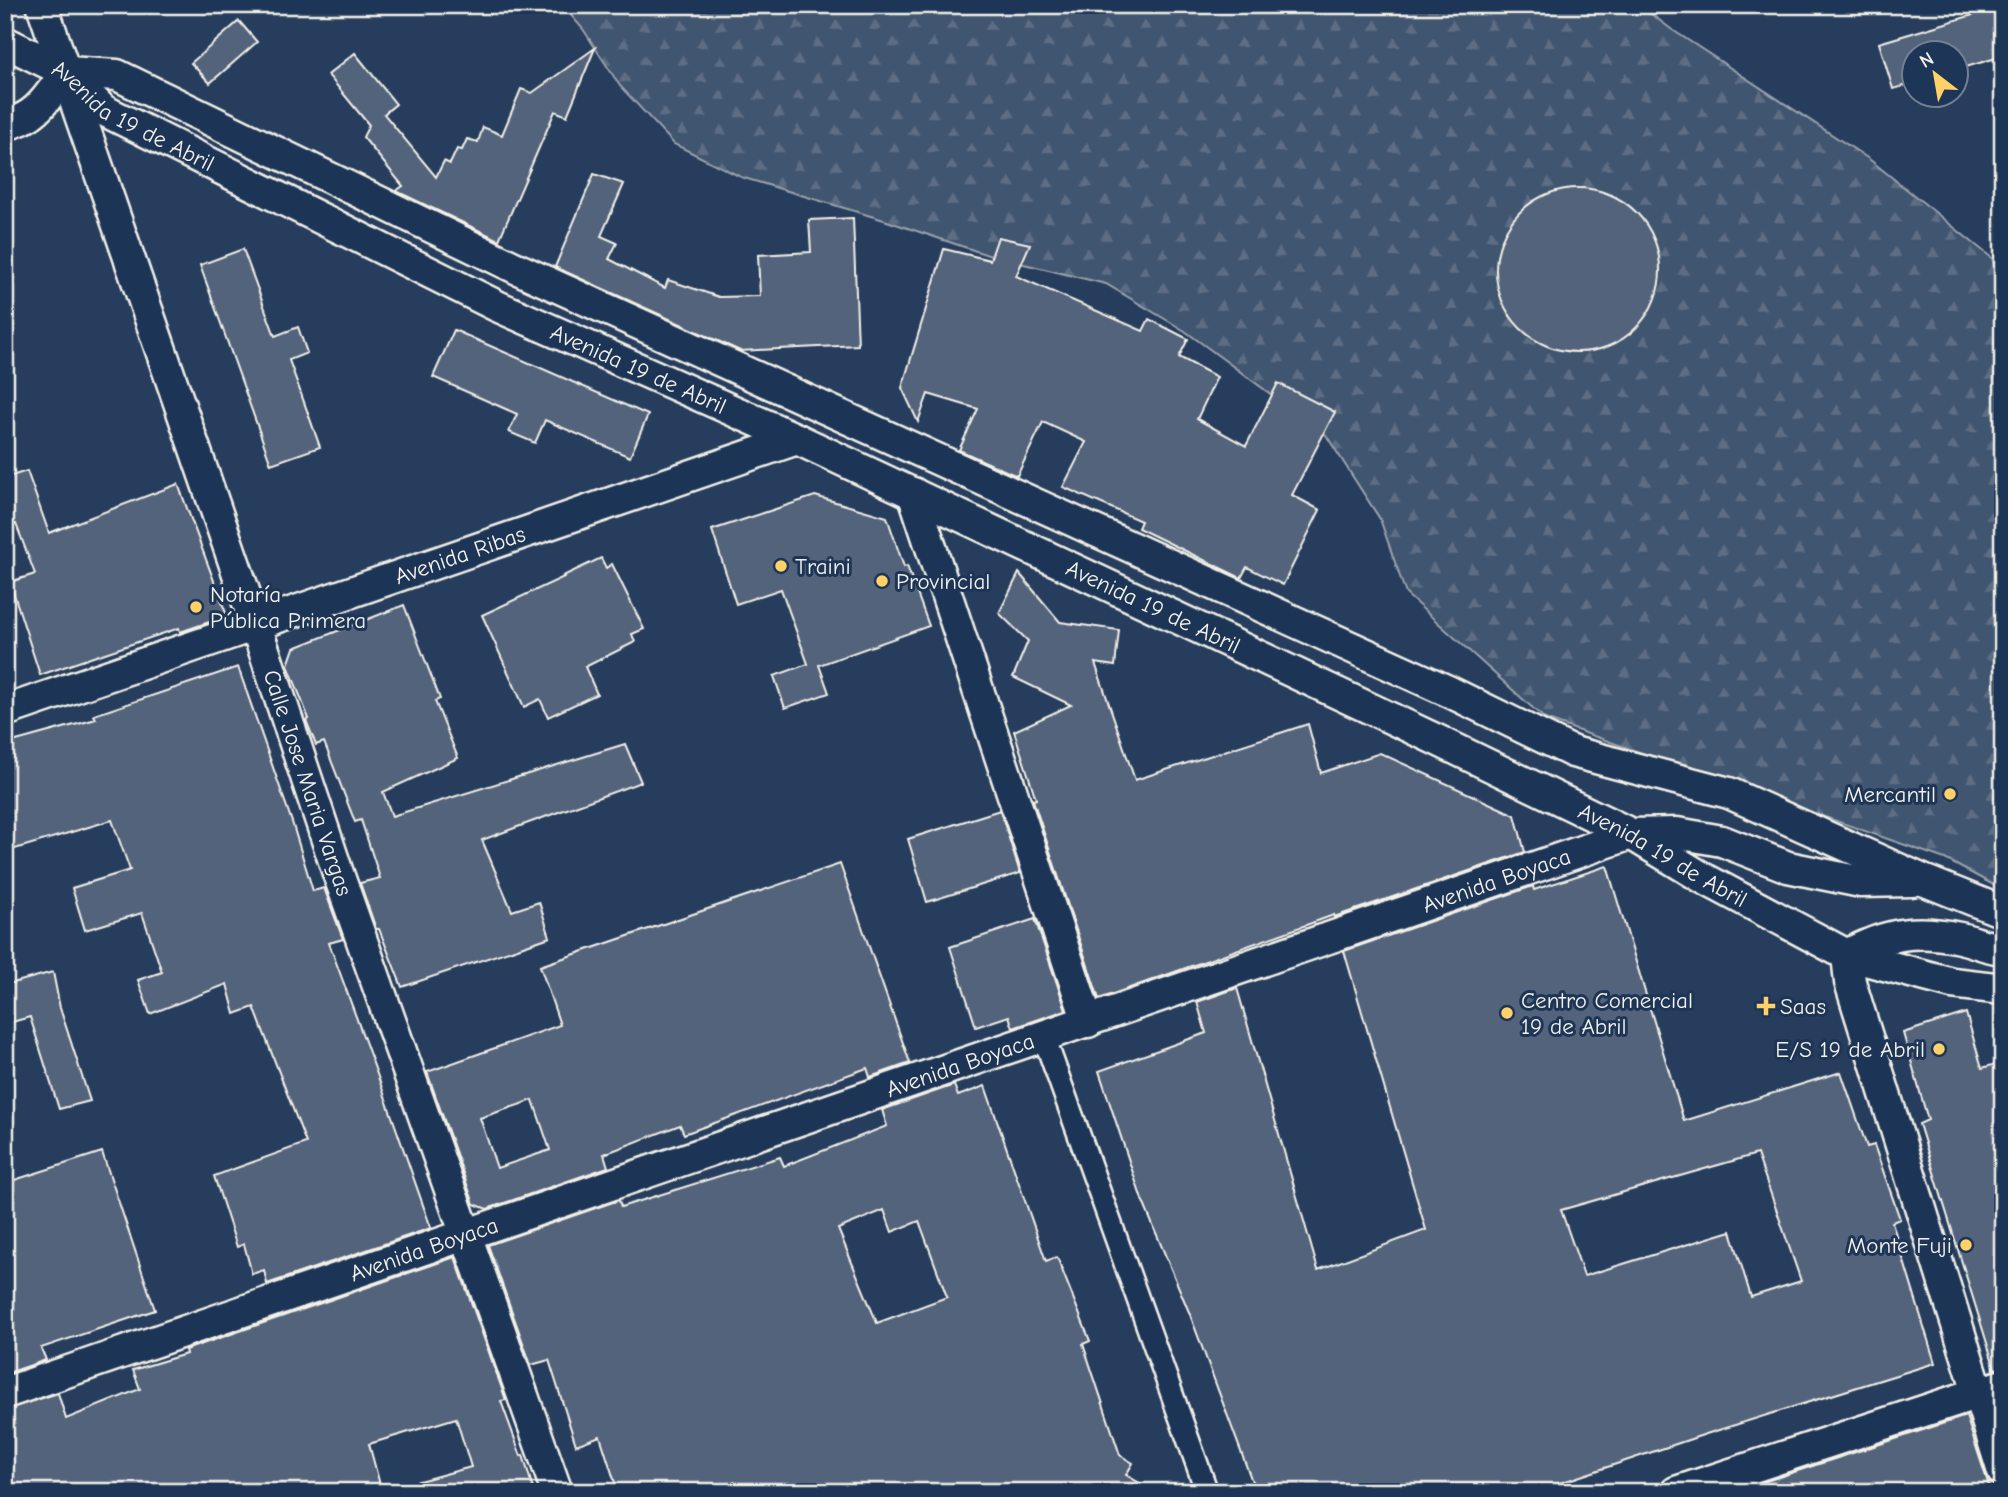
<svg xmlns="http://www.w3.org/2000/svg" width="2008" height="1497" font-family="'Comic Neue',sans-serif">
<style>
.forest{fill:url(#forest-firs);stroke:#9aa2ac;stroke-width:2}
.building{fill:#52647b;stroke:#f4f1e8;stroke-width:2;fill-rule:evenodd}
.lines{fill:none;stroke-linecap:round;stroke-linejoin:round}
.pedestrian-casing{stroke:#f4f1e8;stroke-width:26}
.minor-casing{stroke:#f4f1e8;stroke-width:35}
.pedestrian{stroke:#1d3557;stroke-width:21}
.minor{stroke:#1d3557;stroke-width:30}
.poi-dot{fill:#ffd166;stroke:#1d3557;stroke-width:2.5}
.labels{text-anchor:middle;dominant-baseline:central;stroke-width:6;stroke-linejoin:round;paint-order:stroke}
.street-label{font-size:23px;fill:#f4f1e8;stroke:#1d3557}
.poi-label{font-size:23px;fill:#f4f1e8;stroke:#1d3557;text-anchor:start}
</style>
<defs>
<pattern id="forest-firs" width="22" height="20" patternUnits="userSpaceOnUse" patternTransform="scale(1.75)"><rect width="22" height="20" fill="#40546f"/><path d="M5 1l3.5 6h-7zM16 11l3.5 6h-7z" fill="#5c6d84"/></pattern>
</defs>
<rect width="100%" height="100%" fill="#263d5d"/>
<filter id="ink" filterUnits="userSpaceOnUse"><feTurbulence type="fractalNoise" baseFrequency=".0143" numOctaves="2"/><feDisplacementMap in="SourceGraphic" scale="14" xChannelSelector="R" yChannelSelector="G"/><feConvolveMatrix kernelMatrix="1 2 1 2 8 2 1 2 1" color-interpolation-filters="sRGB"/></filter>
<g filter="url(#ink)">
<!-- forest -->
<polygon class="forest" points="562,5 1639,5 1671,29 1869,159 1992,258 2003,297 2003,890 1945,859 1545,719 1406,594 1380,519 1326,435 1185,331 1106,284 991,256 884,220 741,177 674,144 620,86 583,29"/>
<!-- building -->
<g class="building">
<polygon points="2003,6 2003,56 1956,70 1956,52 1914,52 1914,83 1893,89 1879,43"/>
<polygon points="239,21 257,42 210,83 191,63"/>
<polygon points="595,48 567,116 555,111 499,240 396,191 403,186 363,137 369,125 328,75 355,53 396,104 384,114 436,177 444,161 450,164 457,149 462,150 467,139 478,142 483,127 502,135 521,89 532,93"/>
<polygon points="594,174 624,184 601,236 617,243 609,259 665,288 668,280 719,297 760,296 758,255 811,252 809,220 853,218 858,345 740,351 555,267"/>
<circle cx="1578" cy="270" r="82"/>
<polygon points="998,237 1030,244 1016,276 1143,331 1149,319 1188,339 1179,357 1217,377 1197,419 1246,446 1278,383 1335,412 1292,495 1320,510 1283,585 1247,567 1241,578 1138,528 1141,521 1063,487 1086,442 1043,422 1017,476 959,450 978,409 928,394 918,422 902,388 944,249 990,260"/>
<polygon points="243,249 275,336 298,327 307,353 289,360 320,447 271,464 200,265"/>
<polygon points="454,330 648,415 630,457 545,420 535,443 509,432 517,414 433,377"/>
<polygon points="27,471 49,533 178,484 227,616 180,632 179,628 40,675 10,582 35,574 16,524 5,528 5,478"/>
<polygon points="815,496 887,517 904,567 907,566 929,626 819,665 829,693 785,708 774,676 808,664 781,589 736,604 712,530"/>
<polygon points="601,558 606,568 612,564 644,629 632,634 635,642 585,667 597,694 548,717 540,699 524,707 482,615 564,577 563,576"/>
<polygon points="1019,573 1060,622 1119,630 1115,666 1095,663 1135,780 1308,724 1321,773 1380,753 1515,815 1525,852 1334,917 1334,915 1099,999 1033,800 1036,799 1014,731 1071,705 1013,677 1028,641 999,613"/>
<polygon points="404,605 440,699 435,701 458,758 383,792 392,816 625,744 641,782 482,840 512,911 539,902 550,937 402,987 379,929 376,929 360,883 380,878 361,820 355,822 324,742 316,745 306,720 309,719 288,665 294,648"/>
<polygon points="238,667 292,822 313,891 324,888 343,939 329,943 381,1085 431,1228 267,1284 264,1270 252,1274 244,1244 237,1247 214,1176 306,1143 254,1007 235,1014 227,984 150,1014 138,980 162,972 142,913 85,930 72,888 130,870 112,820 5,852 5,744 96,719 94,715"/>
<polygon points="1000,810 1020,873 927,902 908,839"/>
<path d="M840,864L910,1063L870,1077L867,1068L684,1134L680,1125L604,1154L608,1167L487,1209L474,1204L427,1072L560,1025L540,966ZM533,1100L550,1150L497,1168L480,1118Z"/>
<path d="M1607,866L1684,1121L1841,1072L1867,1147L1874,1145L1900,1219L1892,1222L1935,1363L1706,1434L1533,1492H1256L1189,1312L1141,1197L1099,1071L1206,1033L1197,1002L1237,988L1318,1270L1426,1230L1344,951L1533,886L1534,890ZM1757,1154L1801,1281L1751,1297L1731,1231L1584,1276L1561,1210Z"/>
<polygon points="1035,919 1066,1010 1013,1028 1009,1016 976,1027 950,947"/>
<polygon points="53,972 60,1008 90,1101 59,1109 30,1017 5,1024 5,985"/>
<polygon points="1966,1013 1982,1068 2003,1062 2003,1368 1995,1369 1919,1124 1928,1120 1903,1033"/>
<path d="M954,1085L958,1096L985,1086L1046,1261L1057,1257L1090,1341L1083,1344L1120,1455L1133,1463L1126,1475L1155,1492H736L735,1482L705,1492H618L600,1436L576,1445L549,1360L531,1365L488,1245L619,1200L621,1207L780,1157L784,1166L887,1126L882,1110ZM884,1210L892,1232L919,1221L947,1297L877,1323L838,1229Z"/>
<polygon points="102,1152 155,1310 41,1348 46,1360 5,1374 5,1183"/>
<polygon points="455,1257 506,1400 501,1401 521,1456 523,1455 534,1492 409,1492 408,1484 471,1467 456,1418 369,1444 382,1492 5,1492 5,1410 58,1393 66,1419 140,1389 133,1370 186,1354 185,1350"/>
<polygon points="1966,1416 1991,1492 1733,1492"/>
</g>
<g class="lines">
<defs>
<polyline id="pedestrian" points="1044,1037 1207,1492"/>
<g id="minor">
<path id="s1" d="M42,5L256,626L339,876L557,1492"/>
<path id="s2" d="M5,42L66,72L103,110L497,306L797,439L1437,740L1631,834L1703,878L1847,955L1952,983L2003,989"/>
<polyline points="66,72 117,75 516,268 1450,692 1573,752 1729,793 1923,880 2003,912"/>
<path d="M5,124C36,120 49,95 66,72"/>
<polyline points="913,493 1088,1022"/>
<path id="s3" d="M5,711L797,439"/>
<path d="M2003,949C1988,948 1974,941 1960,938C1916,929 1887,933 1847,955L1850,982L2003,1472"/>
<path id="s4" d="M5,1393L1631,834L1677,833L1722,841L1788,867L1861,882L1912,881"/>
<polyline points="1676,1492 2003,1385"/>
</g>
</defs>
<!-- pedestrian casing -->
<use href="#pedestrian" class="pedestrian-casing"/>
<!-- minor casing -->
<use href="#minor" class="minor-casing"/>
<!-- pedestrian -->
<use href="#pedestrian" class="pedestrian"/>
<!-- minor -->
<use href="#minor" class="minor"/>
</g>
</g>
<!-- markers -->
<g class="poi-dot">
<circle cx="781" cy="566" r="7"/>
<circle cx="882" cy="581" r="7"/>
<circle cx="196" cy="607" r="7"/>
<circle cx="1950" cy="794" r="7"/>
<path d="M1762.5 995.5h7v7h7v7h-7v7h-7v-7h-7v-7h7z"/>
<circle cx="1507" cy="1013" r="7"/>
<circle cx="1939" cy="1049" r="7"/>
<circle cx="1966" cy="1245" r="7"/>
</g>
<g class="labels">
<!-- street labels -->
<g class="street-label">
<text stroke="none"><textPath href="#s2" startOffset="149">Avenida 19 de Abril</textPath></text>
<text stroke="none"><textPath href="#s2" startOffset="716">Avenida 19 de Abril</textPath></text>
<text stroke="none"><textPath href="#s3" startOffset="481">Avenida Ribas</textPath></text>
<text stroke="none"><textPath href="#s2" startOffset="1283">Avenida 19 de Abril</textPath></text>
<text stroke="none"><textPath href="#s1" startOffset="822">Calle Jose Maria Vargas</textPath></text>
<text stroke="none"><textPath href="#s2" startOffset="1850">Avenida 19 de Abril</textPath></text>
<text stroke="none"><textPath href="#s4" startOffset="1577">Avenida Boyaca</textPath></text>
<text stroke="none"><textPath href="#s4" startOffset="1010">Avenida Boyaca</textPath></text>
<text stroke="none"><textPath href="#s4" startOffset="443">Avenida Boyaca</textPath></text>
</g>
<!-- poi labels -->
<g class="poi-label">
<text x="795" y="566">Traini</text>
<text x="896" y="581">Provincial</text>
<text x="210" y="594">Notaría<tspan x="210" dy="26">Pública Primera</tspan></text>
<text x="1936" y="794" text-anchor="end">Mercantil</text>
<text x="1521" y="1000">Centro Comercial<tspan x="1521" dy="26">19 de Abril</tspan></text>
<text x="1780" y="1006">Saas</text>
<text x="1925" y="1049" text-anchor="end">E/S 19 de Abril</text>
<text x="1952" y="1245" text-anchor="end">Monte Fuji</text>
</g>
</g>
<!-- margin -->
<rect width="2008" height="1497" fill="none" stroke="#1d3557" stroke-width="28"/>
<rect x="14" y="14" width="1980" height="1469" fill="none" stroke="#f4f1e8" stroke-width="2.5" filter="url(#ink)"/>
<!-- north arrow -->
<g transform="translate(1935 74) rotate(329)"><circle r="33" fill="#1d3557" stroke="#738091" stroke-width="2"/>
<path d="M0-5L12 26L0 18L-12 26Z" fill="#ffd166"/>
<text y="-10" font-size="19" font-weight="bold" text-anchor="middle" fill="#f4f1e8">N</text>
</g>
</svg>
